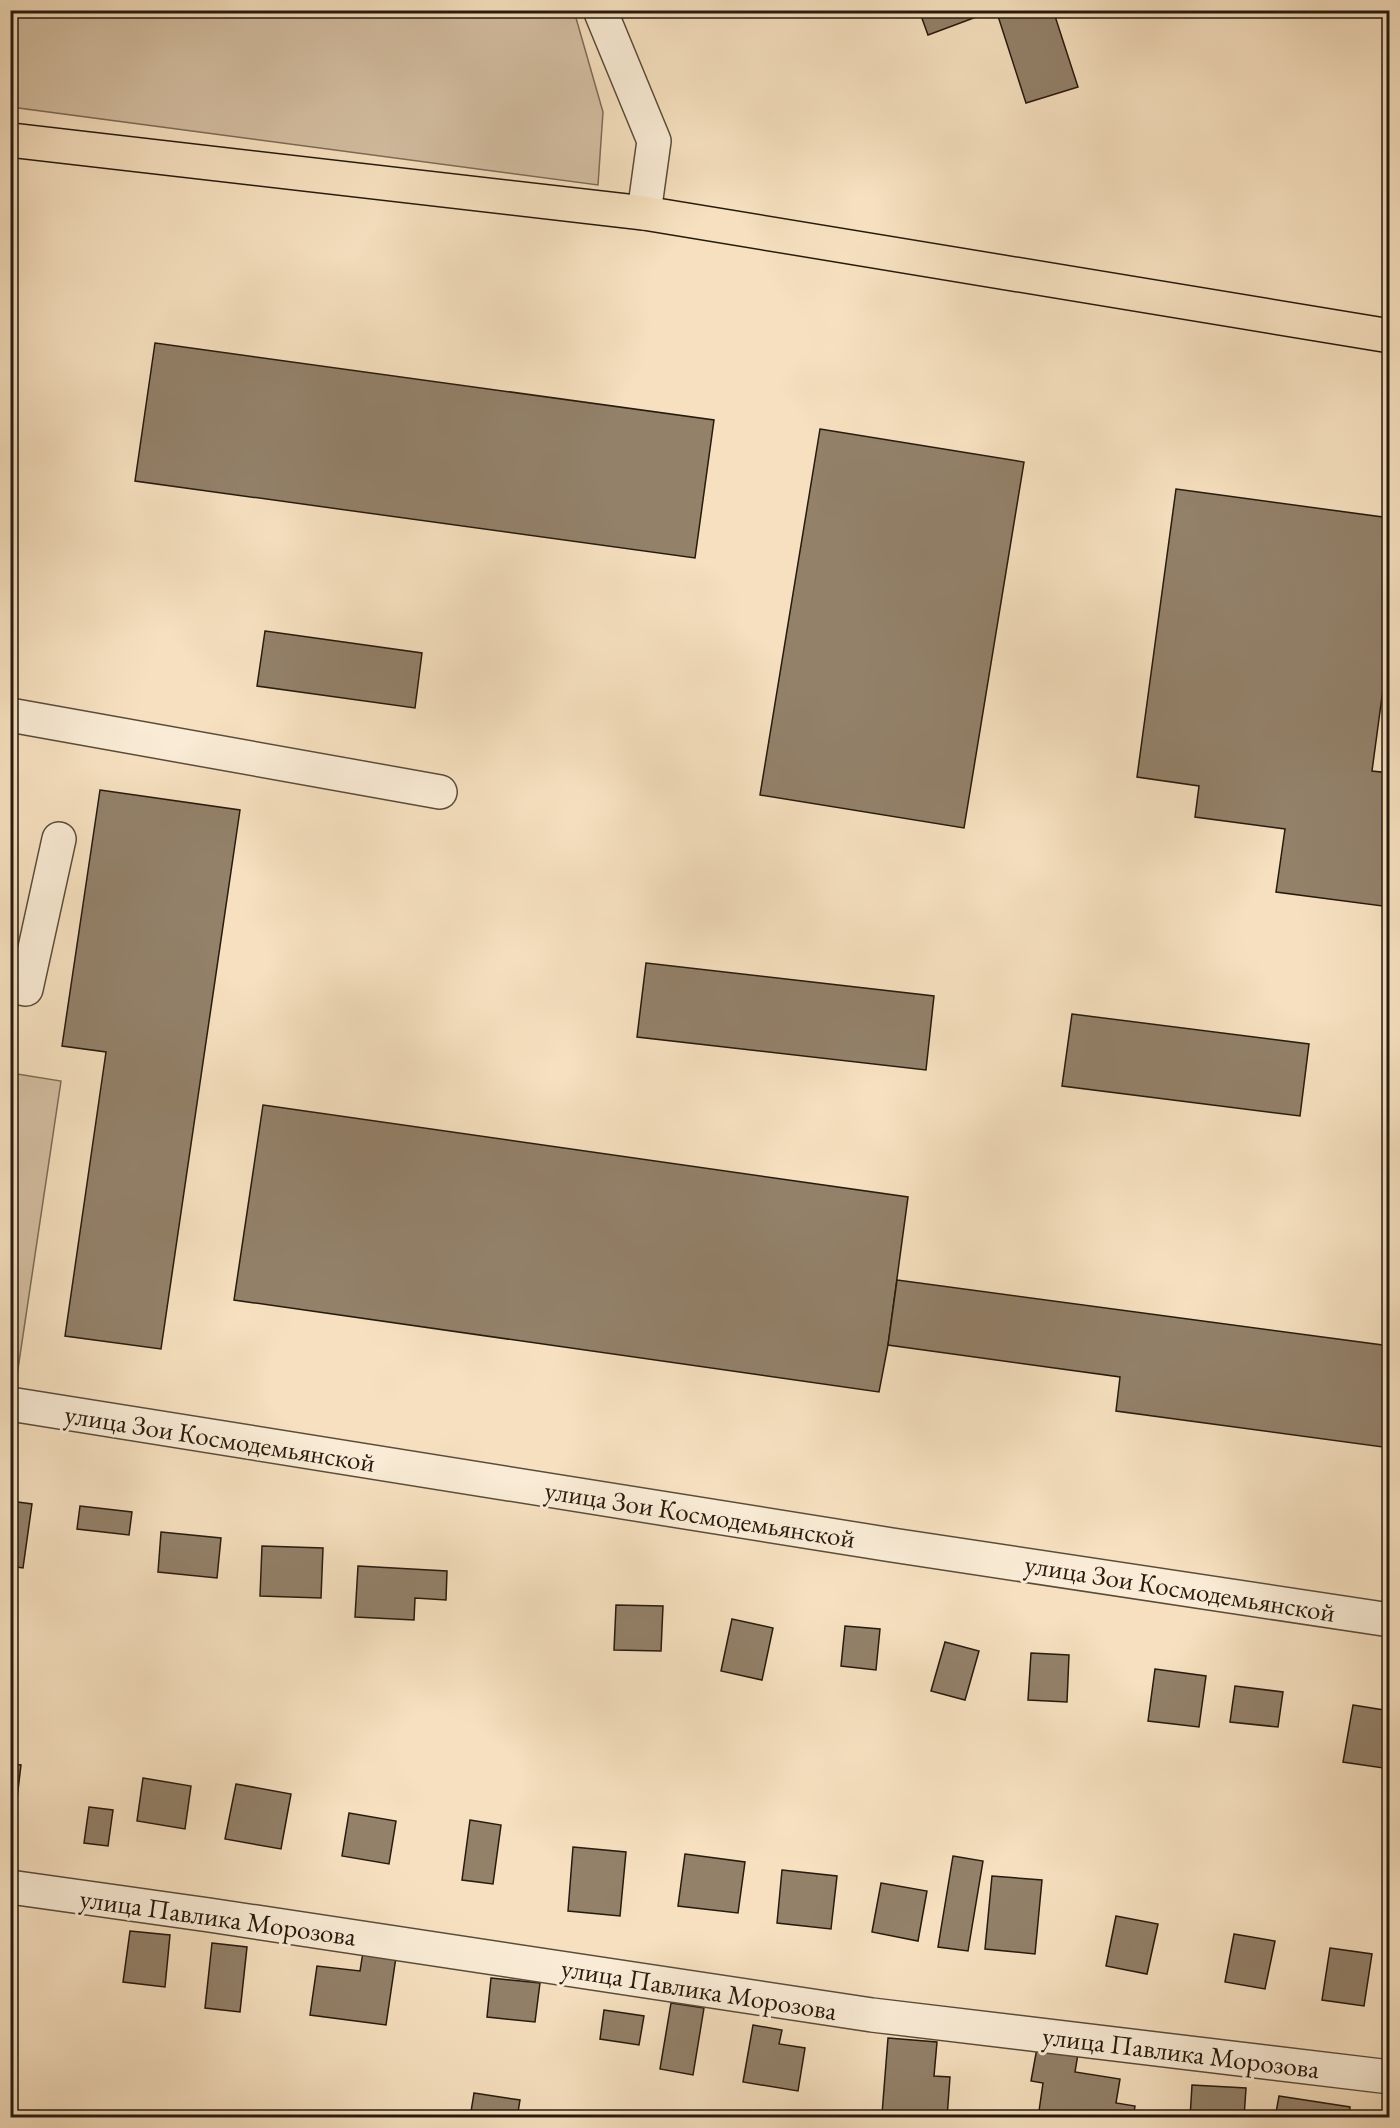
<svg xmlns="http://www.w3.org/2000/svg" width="1400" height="2128" font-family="'EB Garamond',serif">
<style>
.green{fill:#d3bea1;stroke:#7d6c58;stroke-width:1.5}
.building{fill:#93816a;stroke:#271a0e;stroke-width:1.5}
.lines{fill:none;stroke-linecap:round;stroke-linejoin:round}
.minor-casing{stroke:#5b4c3a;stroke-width:36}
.major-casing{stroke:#271a0e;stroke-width:36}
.minor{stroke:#f9ebd5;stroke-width:33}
.major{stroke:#f6e0bf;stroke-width:33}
.labels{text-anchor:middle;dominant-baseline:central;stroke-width:6;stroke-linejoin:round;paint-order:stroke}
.street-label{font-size:27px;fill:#271a0e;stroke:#f9ebd5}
</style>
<rect width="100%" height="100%" fill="#f6e0bf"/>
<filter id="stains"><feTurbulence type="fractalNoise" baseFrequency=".00333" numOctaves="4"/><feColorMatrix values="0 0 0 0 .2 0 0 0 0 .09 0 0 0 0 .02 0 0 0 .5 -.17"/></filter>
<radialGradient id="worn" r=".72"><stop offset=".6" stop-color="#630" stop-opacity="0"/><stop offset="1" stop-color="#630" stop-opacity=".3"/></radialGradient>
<!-- green -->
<g class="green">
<polygon points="11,10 574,11 603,112 598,185 11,107"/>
<polygon points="11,1073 61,1081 15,1389 11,1388"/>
</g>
<!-- building -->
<g class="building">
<polygon points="919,10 995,10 928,35"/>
<polygon points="1005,10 1053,10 1078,87 1026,103 997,13"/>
<polygon points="155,343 714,420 695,558 135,481"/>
<polygon points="820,429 1024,462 964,828 760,795"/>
<polygon points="1176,489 1390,518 1390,637 1372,771 1390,773 1390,907 1276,892 1285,829 1195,817 1199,786 1137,777"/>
<polygon points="265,631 422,653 415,708 257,686"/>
<polygon points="100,790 240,810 161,1349 65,1336 106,1052 62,1046"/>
<polygon points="646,963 934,996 926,1070 637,1037"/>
<polygon points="1072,1014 1309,1044 1300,1116 1062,1086"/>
<polygon points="263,1105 908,1197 888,1345 879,1392 234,1300"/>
<polygon points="897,1280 1390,1346 1390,1448 1116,1411 1120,1377 888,1345"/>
<polygon points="10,1501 32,1504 23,1568 10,1566"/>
<polygon points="80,1506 132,1512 129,1535 77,1529"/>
<polygon points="161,1532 221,1538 217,1578 158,1572"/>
<polygon points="262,1546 323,1548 321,1598 260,1596"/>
<polygon points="358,1566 447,1571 446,1600 415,1598 414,1620 355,1617"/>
<polygon points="616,1605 663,1606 661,1651 614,1650"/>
<polygon points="732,1619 773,1628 762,1680 721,1671"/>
<polygon points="10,1623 17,1623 13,1681 10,1680"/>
<polygon points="845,1626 880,1629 876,1670 841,1666"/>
<polygon points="945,1642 979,1651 965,1700 931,1691"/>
<polygon points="1031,1653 1069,1655 1067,1702 1028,1700"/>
<polygon points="1155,1669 1206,1676 1199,1727 1148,1721"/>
<polygon points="1235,1686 1283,1692 1278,1727 1230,1722"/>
<polygon points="1353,1705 1390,1711 1390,1769 1343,1762"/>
<polygon points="10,1764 21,1765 15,1815 10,1814"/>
<polygon points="143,1778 191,1786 185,1829 137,1821"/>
<polygon points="236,1784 291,1794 281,1849 225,1839"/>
<polygon points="89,1807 113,1810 108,1846 84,1843"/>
<polygon points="349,1813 396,1821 389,1864 342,1856"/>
<polygon points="470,1820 501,1825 493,1884 462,1880"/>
<polygon points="573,1847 626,1852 620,1916 568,1911"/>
<polygon points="685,1854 745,1862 738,1913 678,1906"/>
<polygon points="953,1856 983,1861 968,1951 938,1947"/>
<polygon points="782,1870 837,1876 831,1929 777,1923"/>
<polygon points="992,1876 1042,1880 1035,1954 985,1949"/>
<polygon points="881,1883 927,1891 918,1941 872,1932"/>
<polygon points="1116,1916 1158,1924 1147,1974 1106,1966"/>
<polygon points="130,1931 170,1935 165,1987 123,1982"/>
<polygon points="1234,1934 1275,1941 1265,1989 1225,1982"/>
<polygon points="212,1943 247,1947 240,2012 205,2008"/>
<polygon points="1330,1948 1372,1954 1364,2006 1322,2000"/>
<polygon points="363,1952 396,1957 386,2025 310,2015 317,1966 360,1971"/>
<polygon points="491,1978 540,1983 535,2022 487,2017"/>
<polygon points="671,2003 704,2008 693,2075 660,2069"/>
<polygon points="604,2010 644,2016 639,2045 600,2039"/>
<polygon points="753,2025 782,2030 779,2044 805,2048 798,2091 743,2082"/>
<polygon points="888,2038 937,2042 934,2076 950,2077 947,2118 882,2114"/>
<polygon points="1037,2048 1078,2054 1075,2072 1120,2079 1116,2103 1135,2106 1133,2118 1038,2118 1043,2083 1031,2081"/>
<polygon points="1192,2085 1246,2088 1244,2118 1190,2118"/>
<polygon points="474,2093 520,2100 517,2118 470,2118"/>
<polygon points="1279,2096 1350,2107 1349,2118 1275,2118"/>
</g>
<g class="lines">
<defs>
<g id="minor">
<polyline points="600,10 654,141 644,213"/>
<polyline points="10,715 440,792"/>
<polyline points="10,986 26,989 59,839"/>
<polyline points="10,1404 892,1545 1390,1620"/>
<polyline points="10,1887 209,1915 872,2015 1390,2077"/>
</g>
<polyline id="major" points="10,140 644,213 1390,336"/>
</defs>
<!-- minor casing -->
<use href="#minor" class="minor-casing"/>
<!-- major casing -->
<use href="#major" class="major-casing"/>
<!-- minor -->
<use href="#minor" class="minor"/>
<!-- major -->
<use href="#major" class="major"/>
</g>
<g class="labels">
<!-- street labels -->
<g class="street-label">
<text transform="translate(220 1438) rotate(9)">улица Зои Космодемьянской</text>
<text transform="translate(700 1514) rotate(9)">улица Зои Космодемьянской</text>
<text transform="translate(1180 1588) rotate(9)">улица Зои Космодемьянской</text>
<text transform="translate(218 1917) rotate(8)">улица Павлика Морозова</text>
<text transform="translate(699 1989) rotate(9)">улица Павлика Морозова</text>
<text transform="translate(1181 2052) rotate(7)">улица Павлика Морозова</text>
</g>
</g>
<!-- margin -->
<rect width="1400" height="2128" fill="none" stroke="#f6e0bf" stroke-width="36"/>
<rect x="12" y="12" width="1376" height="2104" fill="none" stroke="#271a0e" stroke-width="3"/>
<rect x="18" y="18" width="1364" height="2092" fill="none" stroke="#271a0e" stroke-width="1.5"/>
<rect width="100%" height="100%" filter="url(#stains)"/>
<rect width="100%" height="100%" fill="url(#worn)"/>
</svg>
